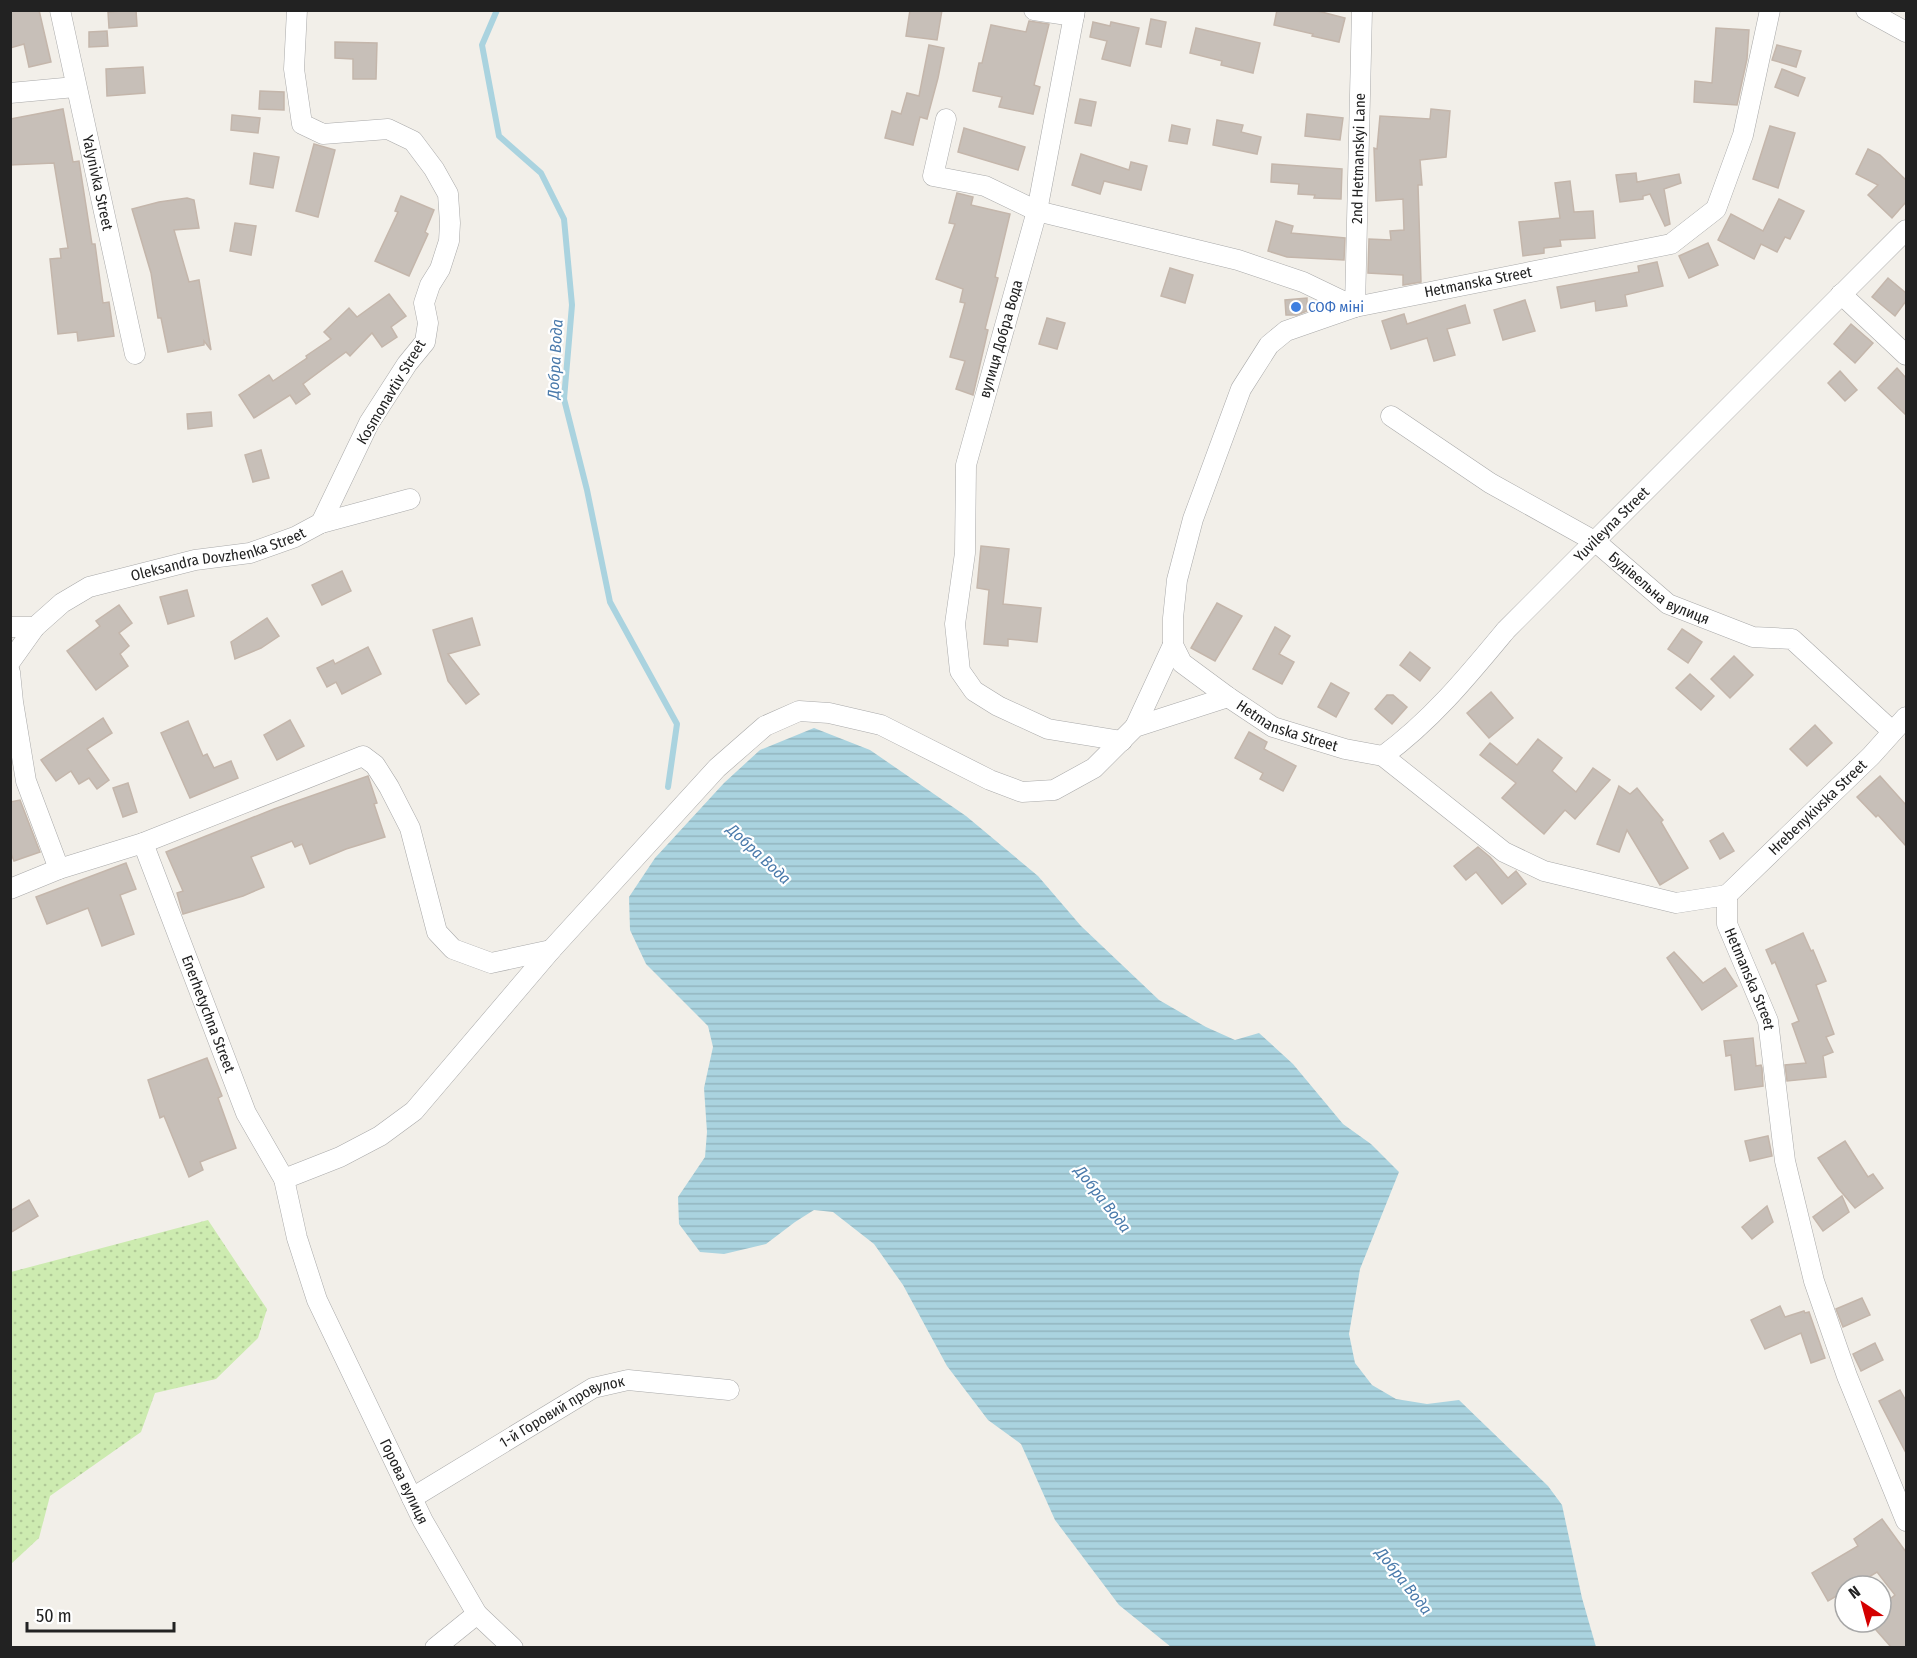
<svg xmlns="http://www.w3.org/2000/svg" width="1917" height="1658" font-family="'Fira Sans Condensed',sans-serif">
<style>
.grass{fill:url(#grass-dots)}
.water{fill:url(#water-rules)}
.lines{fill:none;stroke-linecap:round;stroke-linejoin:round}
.stream{stroke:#aad3df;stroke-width:6}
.building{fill:#c7bfb8;stroke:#c4b6ab;stroke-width:1.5}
.street-casing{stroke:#a9a9a9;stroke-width:21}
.street{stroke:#fff;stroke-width:20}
.shop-dot{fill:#3f7fe0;stroke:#fff;stroke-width:2}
.labels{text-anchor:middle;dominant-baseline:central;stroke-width:4.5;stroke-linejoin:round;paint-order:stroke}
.street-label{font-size:15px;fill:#222;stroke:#fff}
.shop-label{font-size:15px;fill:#366cbe;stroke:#fff;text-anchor:start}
.water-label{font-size:16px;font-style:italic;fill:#4a7aab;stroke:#fff}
</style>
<defs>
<pattern id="grass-dots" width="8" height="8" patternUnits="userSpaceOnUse" patternTransform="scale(1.5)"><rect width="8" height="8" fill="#cdebb0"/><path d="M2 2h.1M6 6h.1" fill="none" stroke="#b0c997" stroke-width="1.8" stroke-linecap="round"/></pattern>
<pattern id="water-rules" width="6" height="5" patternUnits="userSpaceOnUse" patternTransform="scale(1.5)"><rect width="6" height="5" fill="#aad3df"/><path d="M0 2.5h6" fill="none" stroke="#92b5bf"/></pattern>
</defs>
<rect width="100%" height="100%" fill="#f2efe9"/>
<!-- grass -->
<polygon class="grass" points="208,1220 267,1309 258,1338 216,1379 155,1393 141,1432 50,1496 39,1538 11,1564 11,1272"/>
<!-- water -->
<polygon class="water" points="814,728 870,750 966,816 1038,876 1081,926 1159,1000 1206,1027 1235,1040 1259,1033 1293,1064 1343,1124 1371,1144 1399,1172 1360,1269 1349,1334 1355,1363 1372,1385 1396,1399 1427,1404 1459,1400 1548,1486 1562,1505 1582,1598 1596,1647 1171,1647 1119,1605 1055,1520 1021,1444 988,1420 947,1366 903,1285 874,1244 833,1212 814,1210 795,1222 766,1244 724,1254 700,1252 679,1224 678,1197 705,1157 707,1132 704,1088 713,1047 708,1026 646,964 630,930 629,897 655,858 724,783 760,750"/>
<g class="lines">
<!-- stream -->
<polyline class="stream" points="497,10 482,45 499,136 541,173 564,219 572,305 564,399 587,490 610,602 677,724 668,787"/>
</g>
<!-- building -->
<g class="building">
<polygon points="10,10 39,10 51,62 29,67 24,44 10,48"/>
<polygon points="136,10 137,26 109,28 108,12"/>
<polygon points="910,10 942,10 937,40 906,36"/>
<polygon points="1277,10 1314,10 1345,18 1339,42 1312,36 1313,34 1274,25"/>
<polygon points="1151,19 1166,22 1161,47 1146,44"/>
<polygon points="1029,21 1049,24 1034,85 1040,87 1033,114 999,107 1002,97 973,91 979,63 982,63 991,25 1026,32"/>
<polygon points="1093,22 1110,26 1111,22 1139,28 1130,66 1102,59 1107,41 1090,37"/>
<polygon points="1196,28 1260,43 1253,73 1221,65 1222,61 1190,53"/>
<polygon points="1716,28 1749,30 1747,59 1737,105 1694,102 1695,81 1712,83"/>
<polygon points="107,31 108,46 89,47 89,32"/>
<polygon points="335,42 377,43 376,79 353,79 353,59 335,58"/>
<polygon points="929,45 944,48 938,78 927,119 920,117 913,145 885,138 892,111 901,114 907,93 919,96"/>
<polygon points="1777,45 1801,51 1796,67 1772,60"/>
<polygon points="143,67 145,93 107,96 106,69"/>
<polygon points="1782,69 1805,78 1798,96 1775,87"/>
<polygon points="260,91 284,92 284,110 259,109"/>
<polygon points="1080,99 1096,102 1091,126 1075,123"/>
<polygon points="63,109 73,162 79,161 92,244 95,244 103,303 109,302 114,336 78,341 77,332 58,334 50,259 61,258 60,249 68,248 54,163 10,165 10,119"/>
<polygon points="1431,109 1450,111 1446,157 1420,160 1422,185 1418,185 1421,282 1403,285 1403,275 1368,273 1369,239 1391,240 1390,231 1404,230 1403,199 1376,201 1374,148 1377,149 1380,116 1430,119"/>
<polygon points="1307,114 1343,118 1340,140 1305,136"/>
<polygon points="232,115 260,118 258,133 231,130"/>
<polygon points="1217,120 1243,125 1241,132 1261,137 1257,154 1213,145"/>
<polygon points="1172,125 1190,129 1187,144 1169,141"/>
<polygon points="1770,126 1795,133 1778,188 1753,179"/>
<polygon points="964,128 1025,147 1018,170 958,152"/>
<polygon points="314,144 335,150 318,217 296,211"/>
<polygon points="1868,149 1880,155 1906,180 1906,202 1892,218 1868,195 1878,185 1856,174"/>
<polygon points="254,153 279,157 273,188 250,184"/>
<polygon points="1081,154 1129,170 1131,162 1147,166 1141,190 1104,181 1100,194 1072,185"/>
<polygon points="1272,164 1342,169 1341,199 1314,198 1315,195 1298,194 1299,184 1271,182"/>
<polygon points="1636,173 1637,182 1679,174 1681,183 1664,189 1670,224 1665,226 1650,194 1643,196 1643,199 1620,202 1616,175"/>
<polygon points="1570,181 1574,212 1593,211 1595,238 1560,240 1561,246 1544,248 1544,253 1523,256 1519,222 1560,218 1555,183"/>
<polygon points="957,193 973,197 971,205 1010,214 995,277 998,278 985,329 988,330 973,395 956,389 965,361 950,357 965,303 960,302 963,289 936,279 955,224 949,223"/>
<polygon points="401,196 434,210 425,232 428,234 409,276 375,261 398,212 395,211"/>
<polygon points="187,198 194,200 199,228 174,230 189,282 199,280 211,350 204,341 204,345 168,352 161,318 158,318 151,273 132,209 159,202"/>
<polygon points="1779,199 1804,211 1790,239 1785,237 1777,252 1761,244 1754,259 1718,240 1731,214 1763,231"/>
<polygon points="1276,221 1293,226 1291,233 1345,238 1344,260 1287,257 1268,251"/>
<polygon points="235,223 256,226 251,255 230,251"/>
<polygon points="1708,243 1718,265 1689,278 1679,256"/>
<polygon points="1657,262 1663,286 1625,295 1627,306 1596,311 1595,301 1561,308 1557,287 1639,272 1638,266"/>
<polygon points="1170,268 1193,275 1185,303 1161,296"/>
<polygon points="1888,278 1906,293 1906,301 1895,316 1872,297"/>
<polygon points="389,294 406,316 391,327 397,337 382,347 372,333 350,356 346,352 303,384 310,394 296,404 290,395 254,418 239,395 269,375 273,381 307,358 306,356 331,339 324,332 349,308 357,317"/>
<polygon points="1307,298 1307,311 1297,315 1286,315 1285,300"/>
<polygon points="1525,300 1535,331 1503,340 1494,310"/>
<polygon points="1465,305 1470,323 1447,329 1455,355 1434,361 1427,338 1391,349 1382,321 1404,314 1407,324"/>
<polygon points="1047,318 1065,323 1057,349 1039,344"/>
<polygon points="1851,324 1873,343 1855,363 1834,344"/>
<polygon points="1897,368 1906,378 1906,415 1878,388"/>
<polygon points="1840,371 1857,390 1845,401 1828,383"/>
<polygon points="211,412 212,426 188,429 187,414"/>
<polygon points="261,450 269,478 253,482 245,455"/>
<polygon points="981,546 1009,549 1003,604 1041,608 1037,642 1008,639 1008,646 984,644 989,590 977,588"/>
<polygon points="342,571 351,591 322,605 312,585"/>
<polygon points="187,590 194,616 168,624 160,597"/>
<polygon points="1217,603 1242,616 1215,661 1191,648"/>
<polygon points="119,605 132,623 119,633 129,646 120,654 128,666 96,690 67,651 100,626 96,621"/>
<polygon points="267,618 279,636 261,648 235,659 231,642"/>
<polygon points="472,618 480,645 448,654 479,694 466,704 448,681 433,630"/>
<polygon points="1275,627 1290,636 1279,654 1294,662 1282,684 1253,669"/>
<polygon points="1682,629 1702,642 1688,663 1668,649"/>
<polygon points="368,647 381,674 342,694 336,682 327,687 317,668 333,660 335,664"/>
<polygon points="1410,652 1430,668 1420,681 1400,665"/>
<polygon points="1734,656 1753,675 1730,698 1711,679"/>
<polygon points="1690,674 1714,696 1701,710 1676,688"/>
<polygon points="1331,683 1349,693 1336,717 1318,707"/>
<polygon points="1491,692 1513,718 1489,738 1467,713"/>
<polygon points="1387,695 1393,695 1407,707 1392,724 1375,709"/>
<polygon points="103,718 112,733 87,749 109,780 97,789 89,778 79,784 71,771 56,781 41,760"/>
<polygon points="290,720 304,746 277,760 264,735"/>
<polygon points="188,721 203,756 207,754 214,768 231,761 238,778 190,798 161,733"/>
<polygon points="1815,725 1832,743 1807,766 1790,749"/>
<polygon points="1249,732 1267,742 1264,749 1296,766 1283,791 1260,779 1263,773 1235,758"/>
<polygon points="1538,739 1562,758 1552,771 1576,792 1593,768 1610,780 1575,819 1565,810 1544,834 1502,798 1516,783 1480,755 1490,743 1517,765"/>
<polygon points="368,776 377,803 374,804 385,837 346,849 310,864 302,844 295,847 292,841 251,857 264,887 243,896 183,914 177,893 183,891 166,852 274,809"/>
<polygon points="1880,776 1906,805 1906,846 1878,815 1876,817 1857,797"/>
<polygon points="128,783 137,812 123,817 113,788"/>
<polygon points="1619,786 1630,794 1637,788 1663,820 1661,822 1688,868 1660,885 1627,830 1619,852 1597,844"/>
<polygon points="20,800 40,852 14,861 10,851 10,802"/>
<polygon points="1723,833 1734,851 1720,859 1710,841"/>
<polygon points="1478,847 1490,857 1508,878 1516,871 1526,884 1502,904 1476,872 1466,880 1454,866"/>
<polygon points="126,863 136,889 120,895 134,934 102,946 88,908 47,924 36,897"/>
<polygon points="1803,933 1811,951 1813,950 1826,981 1816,985 1834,1034 1826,1037 1833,1052 1823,1056 1826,1077 1787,1081 1785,1065 1806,1063 1792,1024 1799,1021 1775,962 1772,964 1766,950"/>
<polygon points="1674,952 1703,983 1725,968 1737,986 1702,1010 1667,958"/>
<polygon points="1753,1038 1756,1066 1761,1065 1762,1068 1763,1086 1735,1090 1731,1055 1726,1056 1724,1041"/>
<polygon points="207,1058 222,1096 218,1098 236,1148 200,1162 203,1170 189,1177 164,1116 160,1118 148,1080"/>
<polygon points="1768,1136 1772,1156 1750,1161 1745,1141"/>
<polygon points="1845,1141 1868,1177 1873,1174 1883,1188 1855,1208 1838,1188 1818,1158"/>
<polygon points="1842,1196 1849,1212 1823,1231 1813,1217"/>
<polygon points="29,1200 38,1216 10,1233 10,1211"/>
<polygon points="1767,1206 1773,1222 1752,1239 1742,1227"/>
<polygon points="1862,1298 1870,1315 1843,1327 1836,1309"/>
<polygon points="1780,1306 1785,1317 1804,1311 1805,1313 1809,1312 1825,1358 1811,1363 1801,1333 1765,1349 1751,1320"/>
<polygon points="1875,1343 1883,1360 1861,1371 1853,1354"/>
<polygon points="1900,1390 1906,1401 1906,1453 1879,1401"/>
<polygon points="1882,1519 1906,1552 1906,1647 1891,1647 1869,1622 1881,1622 1881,1606 1895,1595 1877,1572 1854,1586 1845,1586 1845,1591 1828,1601 1812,1573 1858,1546 1854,1539"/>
</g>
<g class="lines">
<defs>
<g id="street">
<path id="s1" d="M60,10L135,354"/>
<polyline points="297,10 294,69 302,124 323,134 388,129 413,141 434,169 448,194 450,223 449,241 440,269 430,285 424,303 428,323 425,342 407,364 369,423 321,523"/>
<polyline points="1034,10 1074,16"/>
<polyline points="1075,10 1037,211 966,465 965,553 955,624 960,671 974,691 998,706 1048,729 1122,741"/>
<path id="s2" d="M1770,10L1743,135L1716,209L1671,244L1355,307L1286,331L1269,345L1241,389L1193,519L1177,580L1173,618V645L1182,663L1228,697L1273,727L1345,749L1383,756L1504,852L1544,871L1676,903L1727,895V924L1768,1021L1785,1161L1814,1281L1847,1376L1906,1521"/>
<polyline points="1866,10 1906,32"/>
<polyline points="10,93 75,87"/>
<path id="s3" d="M946,119L933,176L985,186L1037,211L1238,260L1303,282L1355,307L1362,10"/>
<polyline points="1841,294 1906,355"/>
<path id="s4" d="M1391,416L1490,483L1596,542L1668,604L1753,637L1792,639L1892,731"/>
<polyline points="10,627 35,627"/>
<path id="s5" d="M10,662L35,627L62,603L89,587L195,560L250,553L295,537L321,523L410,499"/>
<polyline points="10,672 13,702 26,781 59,869"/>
<polyline points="1135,727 1173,645"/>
<path id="s6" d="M1383,756C1432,720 1467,677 1506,630L1906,230"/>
<path id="s7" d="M143,843L246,1113L284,1179L297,1238L317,1300L423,1521L477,1614L513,1648"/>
<polyline points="10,889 59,869 143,843 363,756 375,765 389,787 410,828 437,932 453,949 491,963 551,950"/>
<path id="s8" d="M1727,895L1871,756L1906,717"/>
<polyline points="284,1179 340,1157 380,1136 414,1111 551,950 717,768 765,726 799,711 829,713 881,725 990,780 1022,792 1054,790 1094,768 1135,727 1228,697"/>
<path id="s9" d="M412,1498L593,1388L628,1380L729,1390"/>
<polyline points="435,1648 477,1614"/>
</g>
</defs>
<!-- street casing -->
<use href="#street" class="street-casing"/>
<!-- street -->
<use href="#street" class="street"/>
</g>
<!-- markers -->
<circle class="shop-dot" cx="1296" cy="307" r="6"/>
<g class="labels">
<!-- street labels -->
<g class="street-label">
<text stroke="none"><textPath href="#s3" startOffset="651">2nd Hetmanskyi Lane</textPath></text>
<text stroke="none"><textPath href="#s1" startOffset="177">Yalynivka Street</textPath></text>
<text transform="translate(1478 282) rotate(-11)">Hetmanska Street</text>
<text transform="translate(1001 339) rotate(-74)">вулиця Добра Вода</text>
<text transform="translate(391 392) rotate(-59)">Kosmonavtiv Street</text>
<text stroke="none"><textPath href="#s6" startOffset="326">Yuvileyna Street</textPath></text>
<text stroke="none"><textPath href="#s5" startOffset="244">Oleksandra Dovzhenka Street</textPath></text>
<text stroke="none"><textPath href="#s4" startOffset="320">Будівельна вулиця</textPath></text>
<text stroke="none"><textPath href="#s2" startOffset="1144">Hetmanska Street</textPath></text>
<text stroke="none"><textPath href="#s8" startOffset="126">Hrebenykivska Street</textPath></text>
<text stroke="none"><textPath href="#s2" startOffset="1720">Hetmanska Street</textPath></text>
<text stroke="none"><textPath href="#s7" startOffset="183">Enerhetychna Street</textPath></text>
<text stroke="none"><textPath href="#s9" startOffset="174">1-й Горовий провулок</textPath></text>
<text stroke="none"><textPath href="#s7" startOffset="692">Горова вулиця</textPath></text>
</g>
<!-- shop labels -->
<g class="shop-label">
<text x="1308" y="307">СОФ міні</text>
</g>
<!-- water labels -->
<g class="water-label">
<text transform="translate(555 359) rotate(-87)">Добра Вода</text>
<text transform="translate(759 854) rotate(43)">Добра Вода</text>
<text transform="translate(1103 1199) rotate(52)">Добра Вода</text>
<text transform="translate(1404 1581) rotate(52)">Добра Вода</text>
</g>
</g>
<!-- border -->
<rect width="1917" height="1658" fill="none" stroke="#222222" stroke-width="24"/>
<!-- north arrow -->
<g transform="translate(1863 1604) rotate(324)"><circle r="28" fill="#ffffff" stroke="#a7a7a7" stroke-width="1.5"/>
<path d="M0-4.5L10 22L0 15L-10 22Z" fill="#d40000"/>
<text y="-9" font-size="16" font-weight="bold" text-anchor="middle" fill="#222222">N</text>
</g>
<!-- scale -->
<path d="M27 1622v9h147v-9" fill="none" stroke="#222222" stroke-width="3"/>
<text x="36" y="1622" font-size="18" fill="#222222" stroke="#ffffff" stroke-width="4.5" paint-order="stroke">50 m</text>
</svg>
